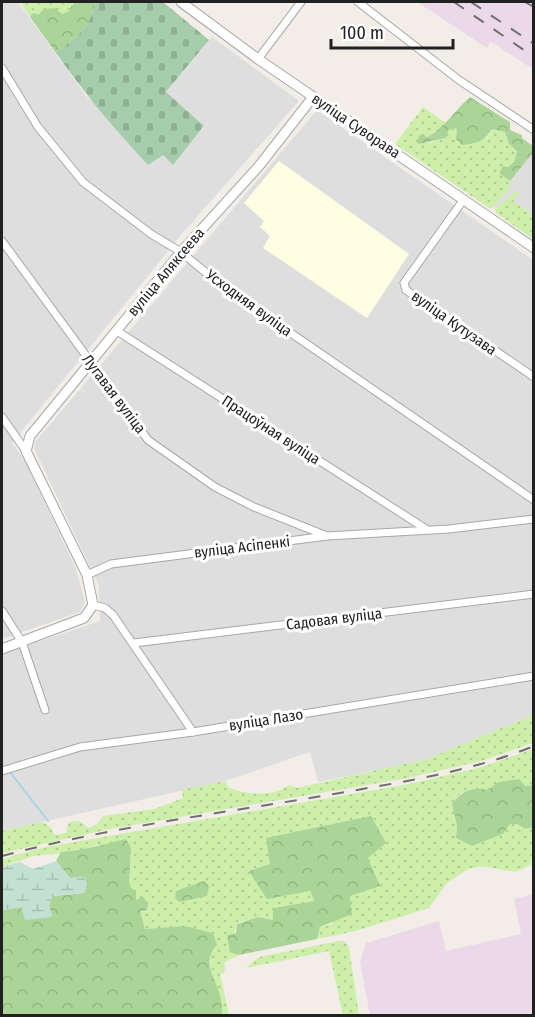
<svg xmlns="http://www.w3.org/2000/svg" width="535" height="1017" font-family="'Fira Sans Condensed',sans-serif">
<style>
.residential{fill:#dfdede}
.industrial{fill:#ebd8e8}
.education{fill:#fffee3}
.grass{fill:url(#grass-dots)}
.forest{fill:url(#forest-crowns)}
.wetland{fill:url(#wetland-marsh)}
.cemetery{fill:url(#cemetery-stones)}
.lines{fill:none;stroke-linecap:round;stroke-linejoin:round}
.stream{stroke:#a4d6e3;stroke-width:2}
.minor-casing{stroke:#a8a8a8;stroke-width:9}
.tertiary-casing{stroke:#a8a8a8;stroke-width:11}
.minor{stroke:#fff;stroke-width:7}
.tertiary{stroke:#fff;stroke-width:9}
.rail{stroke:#6f6f6f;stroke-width:2;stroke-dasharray:12 12;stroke-linecap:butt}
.labels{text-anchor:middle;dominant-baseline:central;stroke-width:6;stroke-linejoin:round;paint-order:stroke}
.street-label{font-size:15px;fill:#212121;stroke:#fff}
</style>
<defs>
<pattern id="grass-dots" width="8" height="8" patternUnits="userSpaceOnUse" patternTransform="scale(1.5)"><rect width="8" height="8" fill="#cdefaa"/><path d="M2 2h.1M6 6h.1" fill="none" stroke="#b0cd92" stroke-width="1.8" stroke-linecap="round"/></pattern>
<pattern id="forest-crowns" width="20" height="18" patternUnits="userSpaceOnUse" patternTransform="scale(1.5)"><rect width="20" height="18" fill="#abd498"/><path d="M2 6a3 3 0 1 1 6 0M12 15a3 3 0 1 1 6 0" fill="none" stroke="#93b683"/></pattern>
<pattern id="wetland-marsh" width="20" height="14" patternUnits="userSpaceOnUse" patternTransform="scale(1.5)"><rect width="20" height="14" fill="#c2e1d2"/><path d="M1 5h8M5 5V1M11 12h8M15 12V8" fill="none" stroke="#a6c1b4"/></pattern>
<pattern id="cemetery-stones" width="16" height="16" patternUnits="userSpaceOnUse" patternTransform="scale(1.5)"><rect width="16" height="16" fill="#a6cdab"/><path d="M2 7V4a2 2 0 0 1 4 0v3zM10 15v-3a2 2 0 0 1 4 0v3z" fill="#8fb093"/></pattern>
</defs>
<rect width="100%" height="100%" fill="#f2eee7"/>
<!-- residential -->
<g class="residential">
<polygon points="2,2 18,2 87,97 101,108 124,138 163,155 173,164 204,127 166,93 212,37 299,101 181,235 12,443 26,462 76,569 85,602 80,612 2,639"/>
<polygon points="317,110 533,260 533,715 427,759 388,768 318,782 310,752 225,781 2,831 2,654 100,621 99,586 34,448 36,441"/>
<polygon points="533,147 533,234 487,202"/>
</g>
<!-- industrial -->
<g class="industrial">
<polygon points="417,2 533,2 533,69 490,41 487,48"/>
<polygon points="533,894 533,1015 370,1015 360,962 366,943 439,921 446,951 521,934 514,899"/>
</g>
<!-- education -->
<polygon class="education" points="279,161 409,254 367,318 263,248 270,236 260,227 264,221 244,203"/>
<!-- grass -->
<g class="grass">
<polygon points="20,2 82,2 72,5 69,11 62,14 33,13 30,17"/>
<polygon points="423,107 446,123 442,129 428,137 421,136 429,143 446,138 448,131 453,128 487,138 492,129 505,132 509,144 517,151 514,162 499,173 510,181 508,184 511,187 492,208 489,208 395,144"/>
<polygon points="516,191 519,193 513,201 533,215 533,239 496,213 495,209"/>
<path d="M533,715V743L481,761L408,778L110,829L2,853V831L43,822L50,827L55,835L66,833L69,822L79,821L89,828L97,824L103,816L155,809L183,798L182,790L225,781L228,787C244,795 275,797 289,785L297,788L427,759Z"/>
<path d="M533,749V785L525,786L518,779L498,782L488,790L460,794L452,804L457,826L456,838L472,846L503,834L510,824H517L525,829L533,827L532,861L530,865L516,872L482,866L468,869L447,883L429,908L356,931L317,939L320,927L332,924L368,858L385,843L371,816L270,864L250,871L310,891L314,901L273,908V920L258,917L237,923L230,951L239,955L225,962L224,973L220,974L229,1015H222C221,993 207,973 210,951L185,926L145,929L129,886L131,848L97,845L85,851L33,856L2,867V859L46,847L409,784L482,767Z"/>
<polygon points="339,941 344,941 349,947 359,1015 343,1015 329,951 246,968 259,957"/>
</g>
<!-- forest -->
<g class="forest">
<path d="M82,2H95C91,27 76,38 56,53L30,17L33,13L39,14L44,9L55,8L62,14L69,11L72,5Z"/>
<path d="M470,97L510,122V130L522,135V138L533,146V156L531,155L510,181L499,173L503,166L508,167L514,162L517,151L509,144L505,132L492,129C484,142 477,143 462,145L456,139L457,129L453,128L448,131L446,138L419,144L416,141L420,135L428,137C445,127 455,110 470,97Z"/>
<path d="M519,779L525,786L533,785V827L525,829L517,824H510L503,834L472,846L456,838L457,826L452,804C461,792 472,786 488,790L498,782Z"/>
<polygon points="371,816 386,843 368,858 380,886 350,896 352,914 320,927 317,939 239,955 230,952 227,935 236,933 237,924 258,917 273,920 273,908 314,901 310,891 267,899 249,871 270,864 266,838"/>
<path d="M126,839L131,848L129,886L136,892V900L143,897L148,903L147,910L140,911L145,929L185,926L213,933L217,945C201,961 215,977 220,995C222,1002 222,1009 222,1015L2,1016V910L21,907L52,916L49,905L53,896L84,893L87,885L85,877L70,878L56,861L61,852C84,851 103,844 126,839Z"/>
<polygon points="204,881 209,886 207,896 179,902 175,898 176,891"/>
</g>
<!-- wetland -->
<polygon class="wetland" points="56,861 70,878 85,877 87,885 84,893 53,896 49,905 52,917 25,920 21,907 2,910 2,867 20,862 33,869"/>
<!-- cemetery -->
<path class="cemetery" d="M95,2H163L209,40L166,92L204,126L173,165L163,155L148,165C115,130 84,93 56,53C76,38 91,27 95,2Z"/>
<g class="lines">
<!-- stream -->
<polyline class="stream" points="10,772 48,821"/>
<defs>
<g id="minor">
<polyline points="358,2 459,80 534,130"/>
<polyline points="258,59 301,2"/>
<polyline points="2,68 38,127 83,182 151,234 181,252 221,285 534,500"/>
<polyline points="464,199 404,283 406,290 534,377"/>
<polyline points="2,241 148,440 215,487 254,507 327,536"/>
<polyline points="117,331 426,529"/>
<polyline points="2,417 26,451"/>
<polyline points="87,575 111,564 327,536 449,529 534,519"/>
<polyline points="93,605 105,608 113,615 193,732"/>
<polyline points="2,611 22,642 45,710"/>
<polyline points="134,643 534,594"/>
<polyline points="2,771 80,747 193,732 534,676"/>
</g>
<g id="tertiary">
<polyline points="181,2 258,59 534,248"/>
<polyline points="2,649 84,618 93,605 87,575 26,451 30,436 181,252 259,166 313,97"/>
</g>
</defs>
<!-- minor casing -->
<use href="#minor" class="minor-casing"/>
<!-- tertiary casing -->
<use href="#tertiary" class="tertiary-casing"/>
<!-- minor -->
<use href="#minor" class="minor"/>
<!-- tertiary -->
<use href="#tertiary" class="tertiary"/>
<!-- rail -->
<g class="rail">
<polyline points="454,2 534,57"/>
<polyline points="471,2 534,44"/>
<polyline points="525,2 534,7"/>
<path d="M2,856C110,827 223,813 334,794C401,782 470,772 534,746"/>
</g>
</g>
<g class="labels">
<!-- street labels -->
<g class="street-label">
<text transform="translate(356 126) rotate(34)">вуліца Суворава</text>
<text transform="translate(166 272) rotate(-50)">вуліца Аляксеева</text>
<text transform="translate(249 303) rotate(36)">Усходняя вуліца</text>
<text transform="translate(454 323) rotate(35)">вуліца Кутузава</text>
<text transform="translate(114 394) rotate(53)">Лугавая вуліца</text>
<text transform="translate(271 430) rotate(33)">Працоўная вуліца</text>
<text transform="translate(242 547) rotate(-7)">вуліца Асіпенкі</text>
<text transform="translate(334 619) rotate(-7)">Садовая вуліца</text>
<text transform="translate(266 720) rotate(-9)">вуліца Лазо</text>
</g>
</g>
<!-- border -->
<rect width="535" height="1017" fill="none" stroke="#212121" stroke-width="6"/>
<!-- scale -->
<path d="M331 39v9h122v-9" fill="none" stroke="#212121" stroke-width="3"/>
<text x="340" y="39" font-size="18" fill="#212121" stroke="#ffffff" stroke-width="4.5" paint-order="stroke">100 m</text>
</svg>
